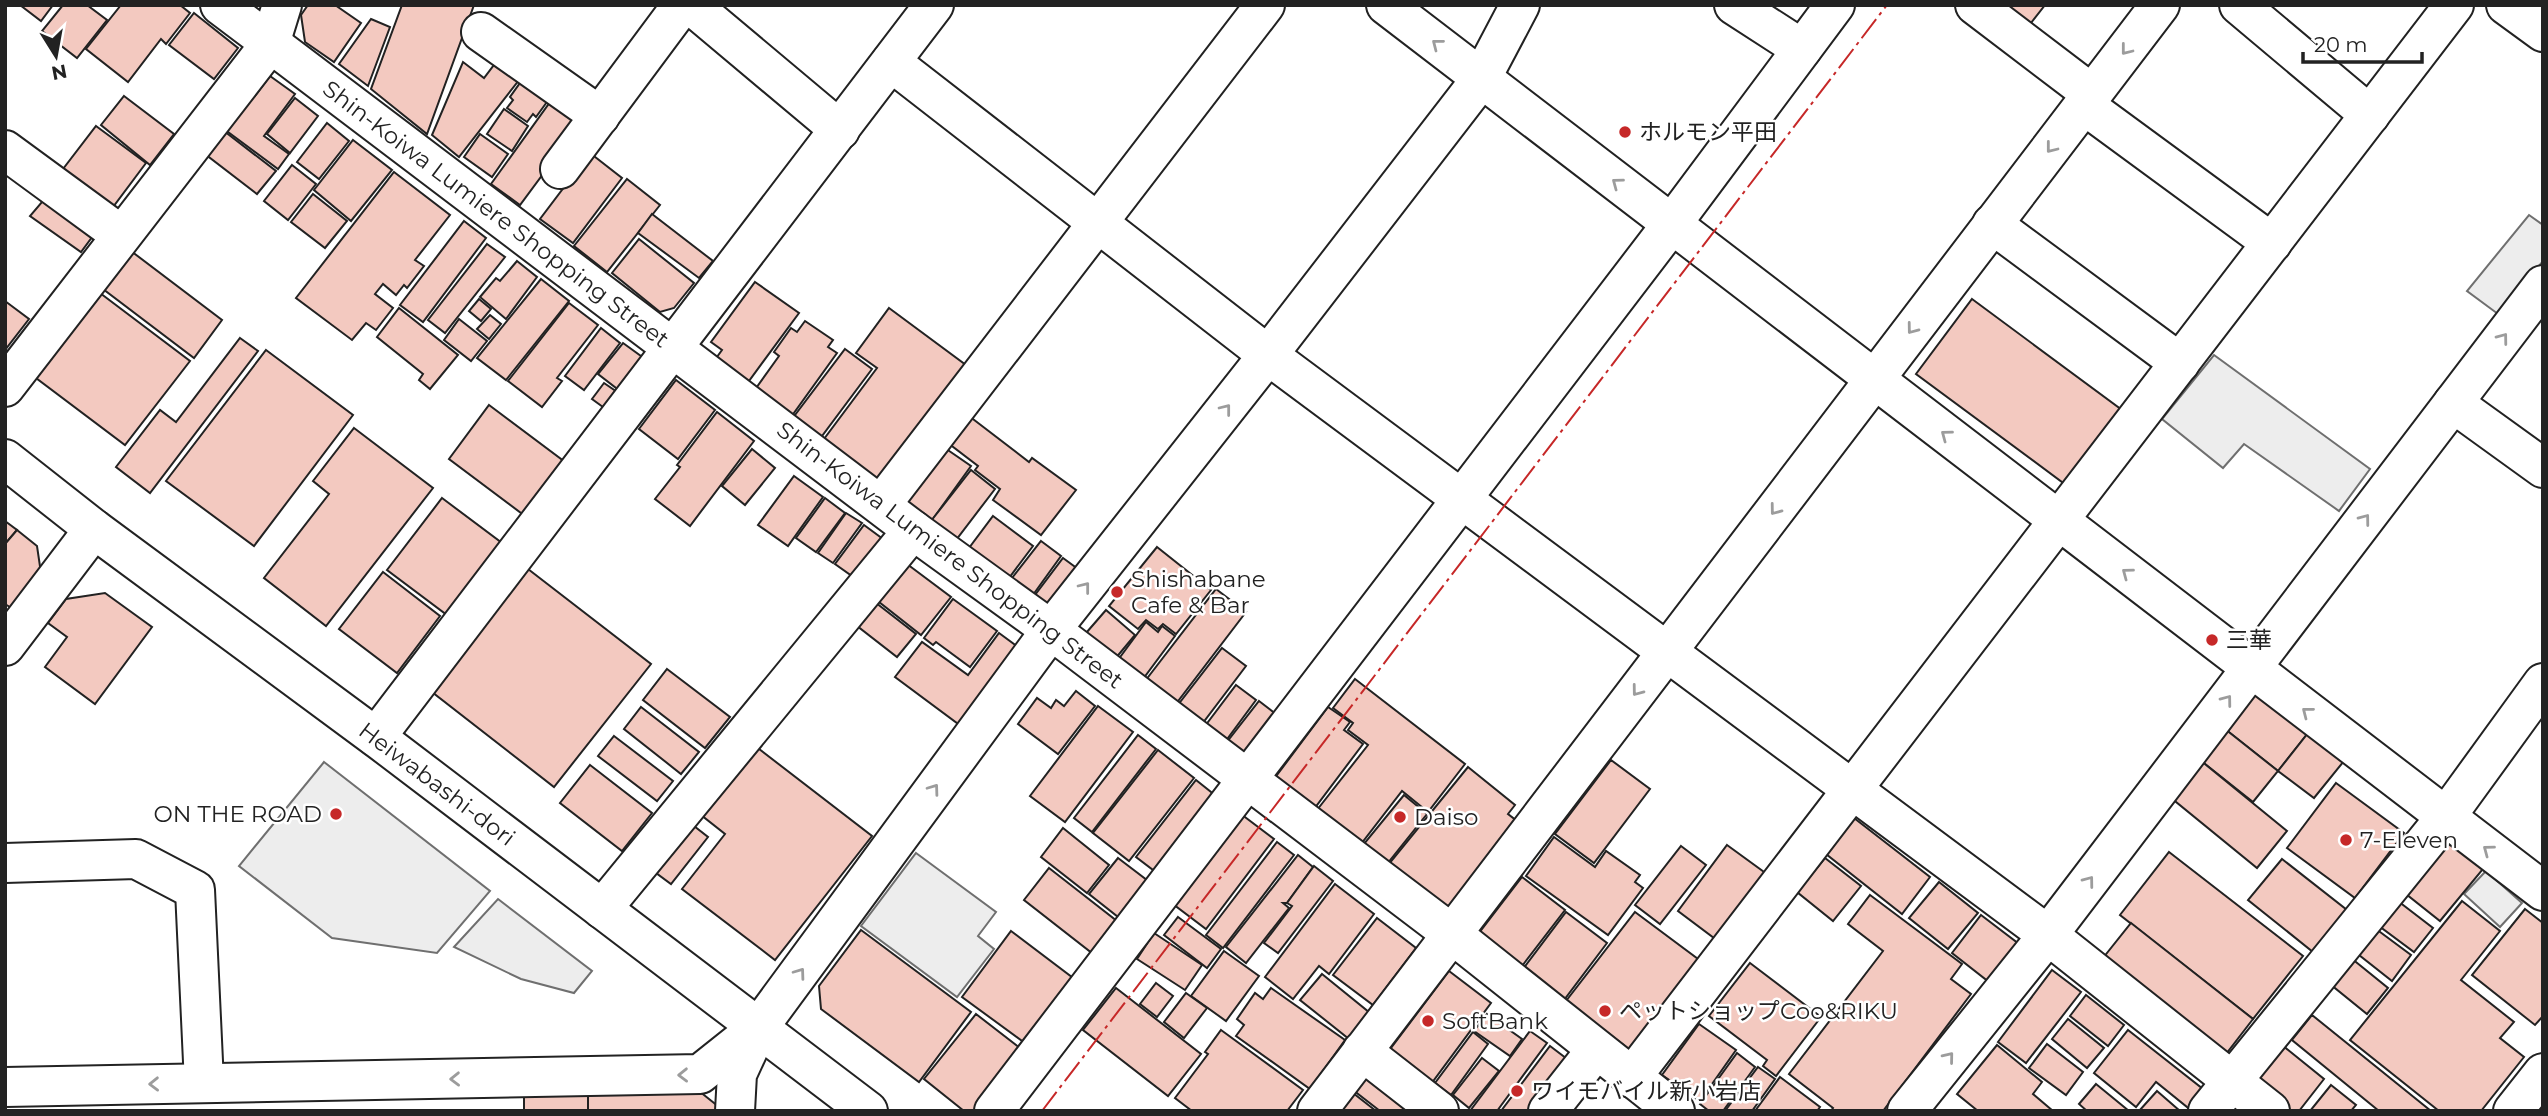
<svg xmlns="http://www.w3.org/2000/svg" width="2548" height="1116" font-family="Montserrat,'Noto Sans JP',sans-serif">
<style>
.parking{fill:#ededed;stroke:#6f6f6f;stroke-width:2}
.building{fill:#f3c9c0;stroke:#222;stroke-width:2}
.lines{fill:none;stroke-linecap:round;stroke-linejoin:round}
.minor-casing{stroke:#222;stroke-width:42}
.major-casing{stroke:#222;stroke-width:42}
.minor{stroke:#fff;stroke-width:38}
.major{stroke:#fff;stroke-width:38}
.power{stroke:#c62828;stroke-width:2;stroke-dasharray:24 5 3.5 5;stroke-linecap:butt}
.oneway{stroke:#9c9c9c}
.poi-dot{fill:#c62828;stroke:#fff;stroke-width:2.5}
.labels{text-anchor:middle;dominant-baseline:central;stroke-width:5;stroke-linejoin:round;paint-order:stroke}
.poi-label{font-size:23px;fill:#222;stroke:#fff;text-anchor:start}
.street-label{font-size:23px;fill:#222;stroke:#fff}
</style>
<rect width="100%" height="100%" fill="#fff"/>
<!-- parking -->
<g class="parking">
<polygon points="2529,215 2543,225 2543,261 2498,314 2467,291"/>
<polygon points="2214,355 2370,469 2339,511 2244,444 2223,468 2162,419"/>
<polygon points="324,762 490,891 437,953 332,938 239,866"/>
<polygon points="916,853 996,912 978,936 994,949 957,997 861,926"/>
<polygon points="2486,871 2522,903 2500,927 2464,894"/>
<polygon points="498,899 592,971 574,993 521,979 454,947"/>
</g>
<!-- building -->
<g class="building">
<polygon points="20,5 53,5 41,21"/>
<polygon points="63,5 87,5 107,20 77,58 42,31"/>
<polygon points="121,5 180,5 190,13 166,44 161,39 128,82 86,49"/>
<polygon points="308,5 335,5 361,23 334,62 305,42 301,15"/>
<polygon points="402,5 474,5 427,134 371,89"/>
<polygon points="1997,5 2045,5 2027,28"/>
<polygon points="194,13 238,48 214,79 169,45"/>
<polygon points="371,19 390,27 368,86 339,64"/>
<polygon points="500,57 523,75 459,157 432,135 463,62 484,78"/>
<polygon points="270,76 295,94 264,136 289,154 278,169 224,129 250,93 255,96"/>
<polygon points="525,76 552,95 536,117 533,114 527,122 507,108 513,100 510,97"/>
<polygon points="124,96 174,134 150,165 101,125"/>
<polygon points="295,98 318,116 290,153 267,134"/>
<polygon points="553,98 583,120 520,205 491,184"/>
<polygon points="504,109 528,126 512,151 487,134"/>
<polygon points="327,123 349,141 319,179 297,162"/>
<polygon points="96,126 146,163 113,207 63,169"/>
<polygon points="224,131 276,171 257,194 205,154"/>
<polygon points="480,134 508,154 492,177 464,157"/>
<polygon points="353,140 392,170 351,221 314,190"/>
<polygon points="590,153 622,178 573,243 540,219"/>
<polygon points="292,165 316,184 288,220 264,201"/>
<polygon points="394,172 450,215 415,260 424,266 407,288 404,285 396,295 383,284 375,294 393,308 376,330 366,323 352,340 296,298"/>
<polygon points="627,179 660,205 607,272 574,246"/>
<polygon points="53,189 101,225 81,252 30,216"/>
<polygon points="313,194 347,221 325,248 291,222"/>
<polygon points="652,214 713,261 699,278 638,233"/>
<polygon points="464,221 486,238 423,322 400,305"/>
<polygon points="639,239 694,283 674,308 660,312 612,273"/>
<polygon points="487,244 505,257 445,333 428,320"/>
<polygon points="131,251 222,320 194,358 103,289"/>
<polygon points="517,261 537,277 506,319 480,297 496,278 500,281"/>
<polygon points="541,279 569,301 506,380 477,358"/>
<polygon points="755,282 799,313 746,385 714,361 722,350 711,342"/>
<polygon points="100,293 190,361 125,445 36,378"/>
<polygon points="479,299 491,309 481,321 469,311"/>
<polygon points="1972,299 2122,410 2066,485 1916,374"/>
<polygon points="5,301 29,319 5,350"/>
<polygon points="569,303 598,325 557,378 562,381 542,407 508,381"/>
<polygon points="399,308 458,355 430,389 419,380 423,374 377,337"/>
<polygon points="889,308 974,371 884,490 821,443 877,368 856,353"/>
<polygon points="490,315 501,324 489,339 477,329"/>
<polygon points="459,319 487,341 471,361 444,340"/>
<polygon points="805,321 833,340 828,347 837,353 791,417 754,391 779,356 774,352 791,328 797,332"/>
<polygon points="601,328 620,343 584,390 565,376"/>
<polygon points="240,338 258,351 150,493 116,467 160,410 176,422"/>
<polygon points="623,343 645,359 620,391 598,374"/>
<polygon points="845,349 872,369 819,440 792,419"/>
<polygon points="266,350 353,415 254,546 166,481"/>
<polygon points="676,380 715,410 678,459 639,429"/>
<polygon points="604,383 620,394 607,410 592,399"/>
<polygon points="489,405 565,462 525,516 449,459"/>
<polygon points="717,412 754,441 690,526 655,499 680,467 677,465"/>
<polygon points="969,416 1029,462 1032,458 1076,490 1041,535 993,500 1000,489 975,470 978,466 948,443"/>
<polygon points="354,428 433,488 326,626 264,578 329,494 313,481"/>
<polygon points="942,446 971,466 930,523 902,503"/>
<polygon points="752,449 775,468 745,505 722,486"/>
<polygon points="971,470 995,489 956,540 931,521"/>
<polygon points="794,476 823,497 788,546 758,525"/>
<polygon points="442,498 502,543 447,615 387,570"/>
<polygon points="825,498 845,513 816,552 796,538"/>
<polygon points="846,513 862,523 833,563 818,553"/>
<polygon points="993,516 1033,546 1006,582 966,552"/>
<polygon points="5,521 17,530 5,544"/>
<polygon points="864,525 887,542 859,581 835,564"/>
<polygon points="17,530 37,546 41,573 13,609 5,604 5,544"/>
<polygon points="1041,541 1061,556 1030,599 1008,583"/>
<polygon points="1157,547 1211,590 1176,634 1163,624 1158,629 1146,620 1138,629 1109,606"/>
<polygon points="1063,558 1082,572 1051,613 1032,599"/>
<polygon points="903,561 951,597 921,635 874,598"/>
<polygon points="528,569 651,664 554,787 432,692"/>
<polygon points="383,572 440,616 397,673 339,629"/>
<polygon points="1216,589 1246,612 1172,709 1142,685"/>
<polygon points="105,593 152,627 95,704 45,667 67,637 48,623 66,599"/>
<polygon points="871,599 916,634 897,657 852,622"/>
<polygon points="953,599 997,631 970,667 936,642 933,645 924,638"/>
<polygon points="1106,610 1135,635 1110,665 1080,640"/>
<polygon points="1146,622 1158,632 1162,626 1175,636 1140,683 1115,664"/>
<polygon points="999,633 1022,650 965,729 895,677 922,642 968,675"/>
<polygon points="1222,648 1246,666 1199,728 1174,710"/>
<polygon points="667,669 730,717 705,748 643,700"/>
<polygon points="1355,679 1465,764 1428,812 1402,791 1361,844 1317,810 1368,745 1348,730 1353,723 1333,708"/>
<polygon points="1236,685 1256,700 1222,746 1202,730"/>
<polygon points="2258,686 2312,728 2278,771 2225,729"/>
<polygon points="1076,691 1095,706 1058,754 1018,724 1037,698 1051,708 1056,700 1064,706"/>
<polygon points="1259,701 1281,718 1246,764 1223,747"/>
<polygon points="1098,706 1133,732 1065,822 1030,796"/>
<polygon points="641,707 699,752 681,774 624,729"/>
<polygon points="1328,707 1350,722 1344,730 1363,744 1314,809 1274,779"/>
<polygon points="2312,728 2348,756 2314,798 2278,771"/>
<polygon points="2225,729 2278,771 2253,802 2200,760"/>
<polygon points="1138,735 1156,749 1092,832 1074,818"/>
<polygon points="614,736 673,781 657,801 598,756"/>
<polygon points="750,742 872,836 775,960 682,889 725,834 696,811"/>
<polygon points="1158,750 1194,778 1129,861 1093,833"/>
<polygon points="1611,760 1650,789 1594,863 1555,834"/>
<polygon points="2200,760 2287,831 2257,868 2170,797"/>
<polygon points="590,765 652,813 622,851 560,803"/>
<polygon points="1468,767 1515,805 1508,814 1517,821 1448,913 1388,865"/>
<polygon points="1196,780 1221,800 1161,876 1136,857"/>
<polygon points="2336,783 2404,833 2355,898 2287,848"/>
<polygon points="1404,795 1427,814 1387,864 1363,845"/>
<polygon points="1233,808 1274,839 1206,929 1165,898"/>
<polygon points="1854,818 1930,877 1902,914 1826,854"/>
<polygon points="685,819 708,837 671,884 648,867"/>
<polygon points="1063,828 1109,865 1087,893 1041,857"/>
<polygon points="1554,837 1595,867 1606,851 1640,875 1635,882 1643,888 1608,935 1526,876"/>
<polygon points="2444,837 2483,869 2440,921 2401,890"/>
<polygon points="1277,842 1294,855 1223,948 1206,935"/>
<polygon points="1727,845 1775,880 1726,947 1678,911"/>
<polygon points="1681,846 1706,865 1660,924 1635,905"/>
<polygon points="2169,852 2303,956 2253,1019 2120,915"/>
<polygon points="1298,855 1313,867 1287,903 1283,903 1289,908 1246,963 1226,947"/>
<polygon points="1118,858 1156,887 1127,924 1089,894"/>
<polygon points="1825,858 1861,886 1833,921 1797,892"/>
<polygon points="2282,859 2347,910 2313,952 2248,900"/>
<polygon points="1314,866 1333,881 1278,953 1264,943 1292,906 1287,903"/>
<polygon points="1049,868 1122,925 1097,957 1024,900"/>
<polygon points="1522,877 1565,910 1522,966 1479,933"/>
<polygon points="1939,882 1978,913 1948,949 1909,918"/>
<polygon points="1335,884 1374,914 1329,974 1319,966 1293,999 1265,977"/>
<polygon points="1870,895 1962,964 1951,979 1971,994 1883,1111 1831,1111 1833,1108 1789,1074 1883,951 1848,924"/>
<polygon points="2394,898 2433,928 2414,952 2375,923"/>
<polygon points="2462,901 2500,931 2461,980 2514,1022 2500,1038 2524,1057 2481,1111 2439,1111 2350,1040"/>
<polygon points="2525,909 2543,923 2543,1016 2535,1025 2472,975"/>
<polygon points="1566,912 1607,943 1564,1000 1523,969"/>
<polygon points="1635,912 1698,959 1683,979 1642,1059 1566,1001"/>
<polygon points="1981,915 2019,944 1989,982 1952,953"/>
<polygon points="1178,917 1221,949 1207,968 1164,935"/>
<polygon points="1377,918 1416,948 1373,1005 1333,975"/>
<polygon points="2131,923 2253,1019 2226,1054 2103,958"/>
<polygon points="2372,926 2411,955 2392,981 2354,951"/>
<polygon points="861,930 971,1012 919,1082 821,1009 819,986"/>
<polygon points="1011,931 1081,984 1033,1049 962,997"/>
<polygon points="1154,933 1202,965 1185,990 1137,959"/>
<polygon points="1224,951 1259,976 1226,1021 1191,996"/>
<polygon points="2351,958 2388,988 2367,1014 2330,984"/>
<polygon points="1750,963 1821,1017 1776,1076 1763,1066 1767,1060 1709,1016"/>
<polygon points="2052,970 2081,992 2026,1063 1998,1042"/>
<polygon points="1449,971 1491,1003 1431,1084 1388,1052"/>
<polygon points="1322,974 1370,1013 1349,1039 1300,1000"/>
<polygon points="1156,983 1173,996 1157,1017 1140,1004"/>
<polygon points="1116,988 1201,1054 1168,1096 1083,1030"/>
<polygon points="1271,988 1345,1040 1310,1089 1236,1036 1244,1025 1237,1019 1255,993 1263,999"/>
<polygon points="1186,993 1207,1008 1184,1038 1164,1022"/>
<polygon points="2086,995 2124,1025 2108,1046 2070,1016"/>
<polygon points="976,1014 1025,1052 979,1111 964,1111 924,1079"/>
<polygon points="1487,1014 1522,1039 1510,1056 1474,1031"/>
<polygon points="2312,1015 2431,1111 2379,1111 2292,1040"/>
<polygon points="2068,1019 2104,1048 2087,1068 2052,1039"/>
<polygon points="1699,1024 1736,1050 1700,1101 1662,1075"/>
<polygon points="1221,1030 1303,1090 1287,1111 1192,1111 1175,1098 1208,1054 1205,1052"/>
<polygon points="2128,1030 2208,1093 2192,1111 2156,1082 2136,1107 2094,1073"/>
<polygon points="1530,1031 1547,1043 1497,1111 1470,1111"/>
<polygon points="1473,1032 1488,1044 1451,1095 1435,1083"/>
<polygon points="2047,1044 2083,1072 2066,1095 2029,1068"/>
<polygon points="1997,1045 2042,1082 2033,1094 2053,1111 1978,1111 1957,1094"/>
<polygon points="2282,1045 2324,1079 2299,1111 2287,1111 2252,1083"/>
<polygon points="1550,1046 1575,1065 1539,1111 1501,1111"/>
<polygon points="1737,1053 1755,1067 1723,1111 1709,1111 1700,1104"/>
<polygon points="1482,1058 1499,1071 1469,1108 1453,1095"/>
<polygon points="1758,1067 1775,1079 1752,1111 1725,1111"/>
<polygon points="1370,1069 1423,1111 1380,1111 1353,1090"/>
<polygon points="1780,1077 1820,1107 1817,1111 1755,1111"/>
<polygon points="2096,1084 2129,1111 2087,1111 2079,1104"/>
<polygon points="2331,1085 2356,1105 2351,1111 2310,1111"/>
<polygon points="699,1091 724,1111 588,1111 588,1093"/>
<polygon points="2157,1091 2180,1111 2139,1111"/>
<polygon points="588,1093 588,1111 524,1111 524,1094"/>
<polygon points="1353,1093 1376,1111 1340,1111"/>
</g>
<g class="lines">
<defs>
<g id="minor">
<polyline points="220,5 913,530 1051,630 1452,934 1675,1111"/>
<polyline points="691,5 840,130"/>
<polyline points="1386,5 2543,891"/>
<polyline points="1734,5 1802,49"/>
<polyline points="1975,5 2092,94"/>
<polyline points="2239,5 2370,115"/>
<polyline points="2506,5 2543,32"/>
<polyline points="481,32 600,116"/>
<polyline points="891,62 1268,355 2048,935 2270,1111"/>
<polyline points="2084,105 2272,243"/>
<polyline points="5,150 121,235"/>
<polyline points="560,169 682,5"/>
<polyline points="1992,224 2180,363"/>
<polyline points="5,387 270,44 282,5"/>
<polyline points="2453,403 2543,468"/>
<polyline points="881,505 1265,5"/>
<polyline points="5,646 94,529"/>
<polyline points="376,737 934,5"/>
<polyline points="5,863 136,859 195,890 204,1083"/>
<polyline points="602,909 913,530"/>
<polyline points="1362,1051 1439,1111"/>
<polyline points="1631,1078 2454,5"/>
<polyline points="5,1087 700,1074 759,1027 1051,630 1268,355 1481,79 1520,5"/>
<polyline points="735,1111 737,1074 755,1035"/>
<polyline points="994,1111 1671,225 1835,5"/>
<polyline points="1317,1111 2160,5"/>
<polyline points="1548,1111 1596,1050"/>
<polyline points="1907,1111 2048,935 2543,285"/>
<polyline points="2208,1111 2445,818 2543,683"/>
<polyline points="2513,1111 2543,1073"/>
</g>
<polyline id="major" points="5,459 94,529 381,741 868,1111"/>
</defs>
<!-- minor casing -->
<use href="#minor" class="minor-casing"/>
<!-- major casing -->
<use href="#major" class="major-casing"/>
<!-- minor -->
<use href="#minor" class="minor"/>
<!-- major -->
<use href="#major" class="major"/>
<!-- power -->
<polyline class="power" points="1042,1111 1887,5"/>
</g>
<!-- one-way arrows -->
<defs><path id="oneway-chevron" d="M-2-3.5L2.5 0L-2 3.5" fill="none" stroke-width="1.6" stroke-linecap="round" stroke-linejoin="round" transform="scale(1.75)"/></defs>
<g class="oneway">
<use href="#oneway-chevron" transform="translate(1437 44) rotate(-142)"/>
<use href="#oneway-chevron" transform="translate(2126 50) rotate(128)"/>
<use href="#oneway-chevron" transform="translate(2051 148) rotate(128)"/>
<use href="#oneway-chevron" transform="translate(1617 183) rotate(-143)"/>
<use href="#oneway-chevron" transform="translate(1912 329) rotate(127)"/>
<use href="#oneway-chevron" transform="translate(2503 338) rotate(-53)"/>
<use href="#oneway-chevron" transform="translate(1226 409) rotate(-52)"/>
<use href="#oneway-chevron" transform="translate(1946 435) rotate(-143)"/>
<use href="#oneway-chevron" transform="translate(1775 510) rotate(127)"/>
<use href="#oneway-chevron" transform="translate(2365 519) rotate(-53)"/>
<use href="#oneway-chevron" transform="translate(2127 573) rotate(-143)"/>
<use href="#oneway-chevron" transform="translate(1085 587) rotate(-52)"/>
<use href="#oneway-chevron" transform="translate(1637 691) rotate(127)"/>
<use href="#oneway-chevron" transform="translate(2227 700) rotate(-53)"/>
<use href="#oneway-chevron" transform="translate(2307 712) rotate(-142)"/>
<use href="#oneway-chevron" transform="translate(934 789) rotate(-54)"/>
<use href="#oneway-chevron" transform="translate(2488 850) rotate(-143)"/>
<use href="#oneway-chevron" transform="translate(2089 881) rotate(-53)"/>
<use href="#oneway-chevron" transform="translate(800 973) rotate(-54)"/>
<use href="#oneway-chevron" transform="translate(1949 1057) rotate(-51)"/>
<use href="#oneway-chevron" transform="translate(683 1075) rotate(179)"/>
<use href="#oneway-chevron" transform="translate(455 1079) rotate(179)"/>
<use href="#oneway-chevron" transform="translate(154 1084) rotate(179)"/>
</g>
<!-- markers -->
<g class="poi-dot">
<circle cx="1625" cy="132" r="7"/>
<circle cx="1117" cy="592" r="7"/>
<circle cx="2212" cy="640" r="7"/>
<circle cx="336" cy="814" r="7"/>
<circle cx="1400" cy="817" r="7"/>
<circle cx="2346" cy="840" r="7"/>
<circle cx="1605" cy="1011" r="7"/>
<circle cx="1428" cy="1021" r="7"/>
<circle cx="1517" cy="1091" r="7"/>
</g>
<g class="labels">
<!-- poi labels -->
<g class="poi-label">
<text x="1639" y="132">ホルモン平田</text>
<text x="1131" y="579">Shishabane<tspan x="1131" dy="26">Cafe &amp; Bar</tspan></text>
<text x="2226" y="640">三華</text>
<text x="322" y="814" text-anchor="end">ON THE ROAD</text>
<text x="1414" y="817">Daiso</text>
<text x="2360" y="840">7-Eleven</text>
<text x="1619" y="1011">ペットショップCoo&amp;RIKU</text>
<text x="1442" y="1021">SoftBank</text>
<text x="1531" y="1091">ワイモバイル新小岩店</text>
</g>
<!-- street labels -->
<g class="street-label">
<text transform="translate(496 214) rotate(37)">Shin-Koiwa Lumiere Shopping Street</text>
<text transform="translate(950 555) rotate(37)">Shin-Koiwa Lumiere Shopping Street</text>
<text transform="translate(437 784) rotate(37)">Heiwabashi-dori</text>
</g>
</g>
<!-- border -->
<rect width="2548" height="1116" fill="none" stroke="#222222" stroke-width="14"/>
<!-- north arrow -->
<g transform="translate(56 56) rotate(169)" stroke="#ffffff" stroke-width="5" paint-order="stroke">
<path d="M0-5L12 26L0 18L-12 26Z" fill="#222222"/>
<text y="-10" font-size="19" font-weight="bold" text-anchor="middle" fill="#222222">N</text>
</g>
<!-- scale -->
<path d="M2303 52v10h119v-10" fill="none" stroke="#222222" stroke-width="3.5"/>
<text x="2314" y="52" font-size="21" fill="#222222" stroke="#ffffff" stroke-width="5" paint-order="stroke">20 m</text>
</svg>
